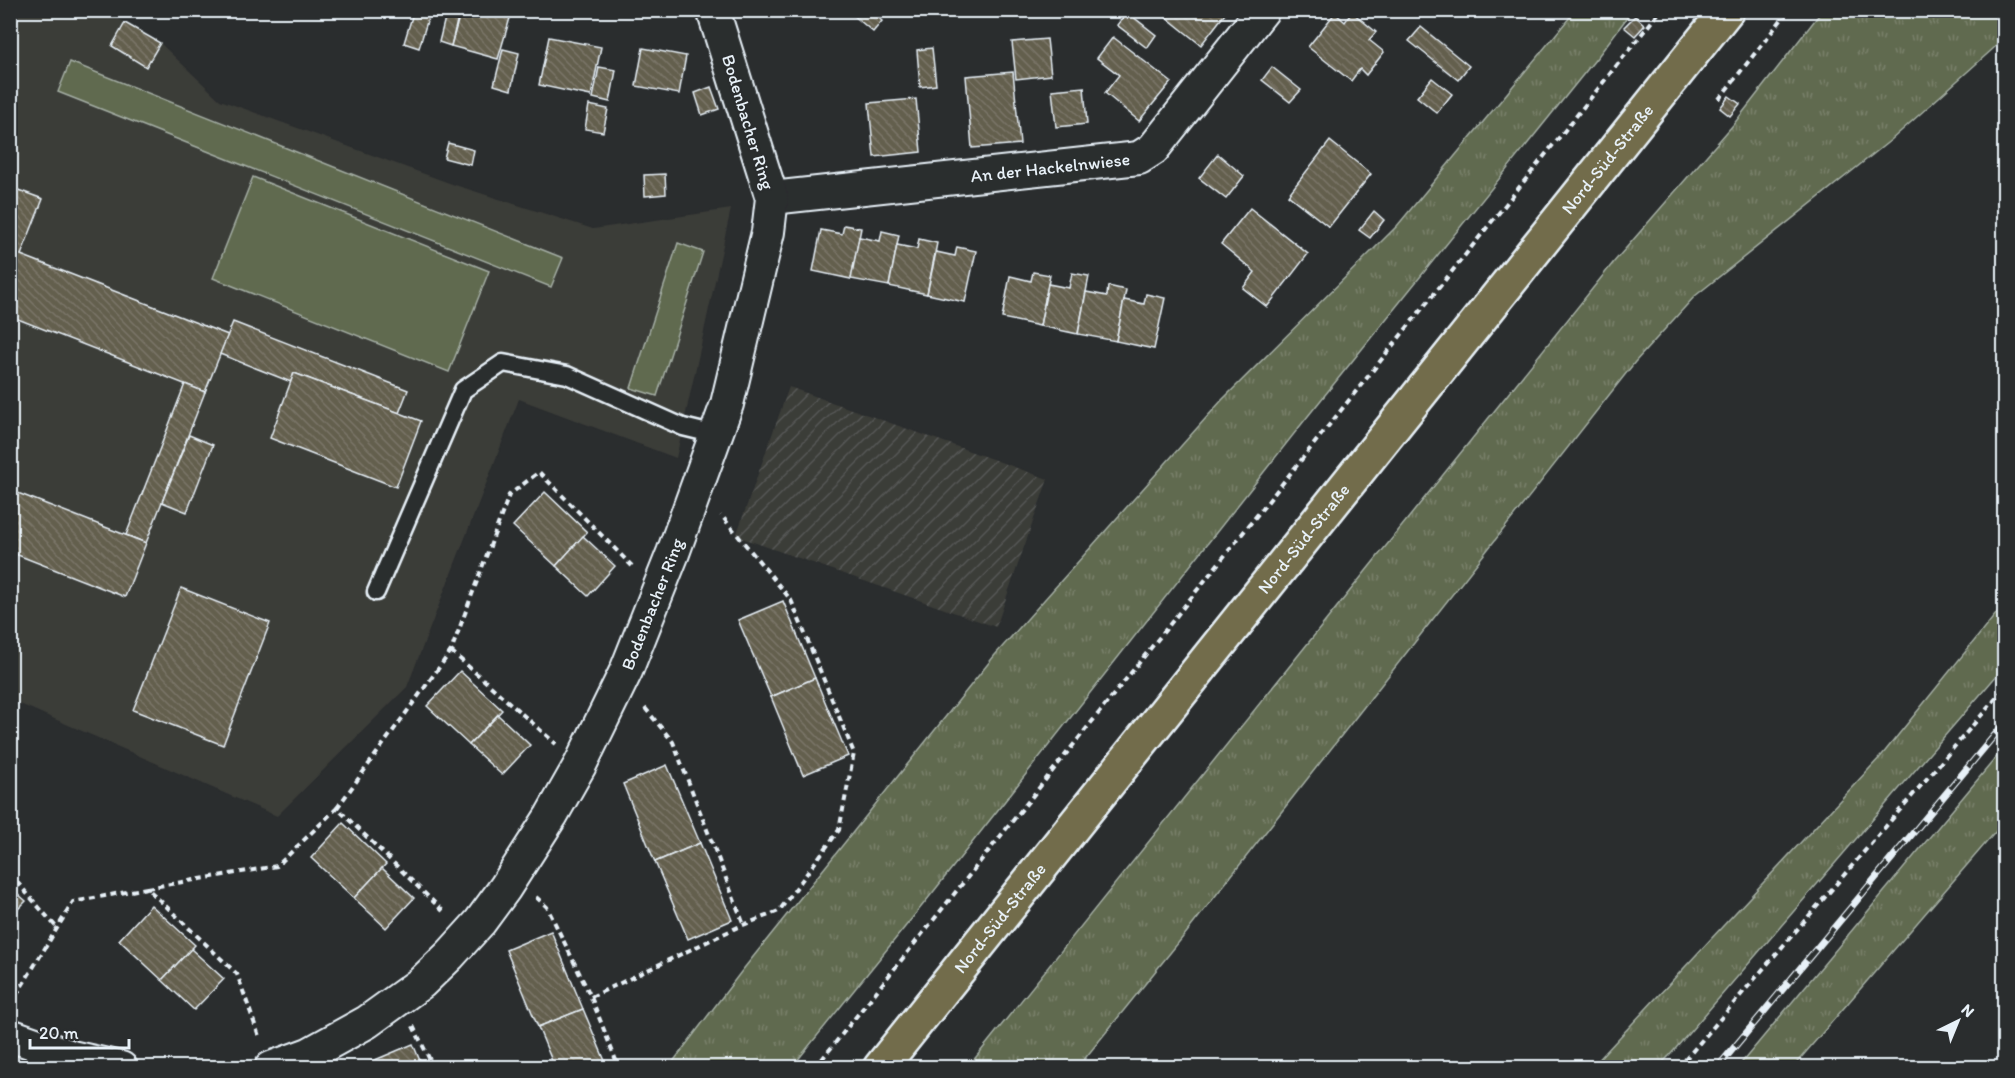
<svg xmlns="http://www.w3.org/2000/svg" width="2015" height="1078" font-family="Itim,sans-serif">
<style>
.built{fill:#3b3c38}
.industrial{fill:url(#industrial-furrows)}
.grass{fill:url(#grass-tufts);stroke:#a4aea4;stroke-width:1.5}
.garden{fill:#616a50;stroke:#a4aea4;stroke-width:1.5}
.building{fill:url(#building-back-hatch);stroke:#e8f1f8;stroke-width:1.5}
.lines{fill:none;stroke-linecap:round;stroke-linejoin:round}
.service-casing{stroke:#e8f1f8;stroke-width:21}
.minor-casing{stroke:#e8f1f8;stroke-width:36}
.primary-casing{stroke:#e8f1f8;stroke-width:38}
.path{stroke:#e8f1f8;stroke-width:4;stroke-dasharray:6 4.5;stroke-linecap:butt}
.service{stroke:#2a2d2e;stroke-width:16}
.minor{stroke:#2a2d2e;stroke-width:32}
.primary{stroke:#726c4b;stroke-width:33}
.rail-casing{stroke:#e8f1f8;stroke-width:7}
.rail{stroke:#2a2d2e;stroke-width:4.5;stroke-dasharray:14;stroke-linecap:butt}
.labels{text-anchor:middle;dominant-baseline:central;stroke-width:4.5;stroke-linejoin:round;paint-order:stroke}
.street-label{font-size:18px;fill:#e8f1f8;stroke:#2a2d2e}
</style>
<defs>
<pattern id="industrial-furrows" width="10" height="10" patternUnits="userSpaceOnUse" patternTransform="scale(1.5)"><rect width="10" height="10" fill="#3b3c38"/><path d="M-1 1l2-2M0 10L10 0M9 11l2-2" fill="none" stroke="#575956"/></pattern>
<pattern id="grass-tufts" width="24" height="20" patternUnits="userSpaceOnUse" patternTransform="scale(1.5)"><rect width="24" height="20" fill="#616a50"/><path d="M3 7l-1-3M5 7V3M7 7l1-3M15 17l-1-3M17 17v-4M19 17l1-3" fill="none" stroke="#78806a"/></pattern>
<pattern id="building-back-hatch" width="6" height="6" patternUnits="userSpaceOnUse" patternTransform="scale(1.5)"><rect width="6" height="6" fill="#645e4e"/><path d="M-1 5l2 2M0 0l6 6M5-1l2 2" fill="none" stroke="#7a7668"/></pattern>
</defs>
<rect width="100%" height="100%" fill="#2a2d2e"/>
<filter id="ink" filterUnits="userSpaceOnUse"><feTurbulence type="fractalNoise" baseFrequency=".0167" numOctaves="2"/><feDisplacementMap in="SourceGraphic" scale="12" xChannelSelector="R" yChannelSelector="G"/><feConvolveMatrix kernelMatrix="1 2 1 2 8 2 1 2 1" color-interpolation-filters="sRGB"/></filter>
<g filter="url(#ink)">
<!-- built -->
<polygon class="built" points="11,11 105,11 160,43 220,100 452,184 593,229 731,209 676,458 519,399 407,687 277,816 11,700"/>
<!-- industrial -->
<polygon class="industrial" points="789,387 1048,479 996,627 736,536"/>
<!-- grass -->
<g class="grass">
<polygon points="1575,11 1632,11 1599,55 1308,416 934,891 792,1067 669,1067 741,972 995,655 1222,400 1397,226"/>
<polygon points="1822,11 2004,11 2004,39 1891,140 1695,296 1635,362 1187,932 1078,1067 968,1067 1613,263 1733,125"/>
<polygon points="2004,604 2004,667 1670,1055 1658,1067 1592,1067 1882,755"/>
<polygon points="2004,748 2004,822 1793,1067 1738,1067"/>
</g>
<!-- garden -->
<g class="garden">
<polygon points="70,62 563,258 551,287 58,92"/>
<polygon points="253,177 489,271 449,372 213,278"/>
<polygon points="678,243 703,252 657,396 631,388"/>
</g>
<!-- building -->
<g class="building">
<polygon points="414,10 429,15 419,48 404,43"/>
<polygon points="447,10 459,13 451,46 439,42"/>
<polygon points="461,10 486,10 510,18 498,59 451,46"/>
<polygon points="854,10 870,10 882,21 873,32 851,13"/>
<polygon points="1172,10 1228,10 1201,45 1166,17"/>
<polygon points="1127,12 1156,35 1147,48 1117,25"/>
<polygon points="1352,12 1376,32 1369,40 1384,52 1366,75 1360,69 1351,81 1308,47 1335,13 1345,22"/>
<polygon points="1635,16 1645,25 1635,36 1624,27"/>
<polygon points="125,23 160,43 146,67 112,46"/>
<polygon points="1421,27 1469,66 1458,80 1409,41"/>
<polygon points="549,37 601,47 591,96 539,85"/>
<polygon points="1113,37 1171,82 1139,121 1105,93 1119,75 1097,58"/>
<polygon points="1047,39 1051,75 1016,79 1012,42"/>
<polygon points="643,48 686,56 679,94 636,86"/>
<polygon points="932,48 936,85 920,87 917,50"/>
<polygon points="503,49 519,53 511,90 494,85"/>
<polygon points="599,67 616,70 610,102 593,98"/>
<polygon points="1272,67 1301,90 1290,102 1262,80"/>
<polygon points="1013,72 1020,144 972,148 966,76"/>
<polygon points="1432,78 1452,94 1437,113 1417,97"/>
<polygon points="711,87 719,109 702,115 695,93"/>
<polygon points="1084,87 1087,124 1056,127 1052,90"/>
<polygon points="1729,96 1740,104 1730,116 1720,108"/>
<polygon points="916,99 921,152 874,157 869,103"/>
<polygon points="589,105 608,109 603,132 585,129"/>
<polygon points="1330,141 1371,174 1329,227 1288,195"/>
<polygon points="448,143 474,150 471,165 444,158"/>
<polygon points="1218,154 1244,176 1226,199 1199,178"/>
<polygon points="665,174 666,194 645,196 644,175"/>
<polygon points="10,187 43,199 21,255 228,335 205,392 10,316"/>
<polygon points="1250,208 1308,254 1267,307 1243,288 1255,272 1221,244"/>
<polygon points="1374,211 1384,220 1370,238 1359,230"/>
<polygon points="844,225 861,228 851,279 813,271 821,230 842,234"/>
<polygon points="882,231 899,235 889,286 851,279 859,237 880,241"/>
<polygon points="919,239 937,243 927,294 889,286 897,245 917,249"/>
<polygon points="957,247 976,251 965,302 927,294 936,252 955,256"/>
<polygon points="1033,272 1050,275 1040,326 1002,318 1010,276 1031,281"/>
<polygon points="1072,273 1089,276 1078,334 1040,326 1048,284 1069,288"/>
<polygon points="1108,286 1126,290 1116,341 1078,334 1086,292 1107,296"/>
<polygon points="1146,294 1165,298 1154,349 1116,341 1124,300 1144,304"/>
<polygon points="233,322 408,390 399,413 294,373 291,382 220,354"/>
<polygon points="294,373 421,421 396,487 270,438"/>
<polygon points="185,384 205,392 146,543 126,535"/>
<polygon points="189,435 213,445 187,512 162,502"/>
<polygon points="10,490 146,543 125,597 10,552"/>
<polygon points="545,492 587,532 556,566 513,526"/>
<polygon points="583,536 615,566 588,596 556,566"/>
<polygon points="181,588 270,623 223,745 133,710"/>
<polygon points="783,601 815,678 771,697 738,620"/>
<polygon points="460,671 502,710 469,745 427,706"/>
<polygon points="815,678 848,756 803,775 771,697"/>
<polygon points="498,715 530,745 502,775 469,745"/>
<polygon points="667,765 700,843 655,862 623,784"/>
<polygon points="343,823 386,864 354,898 311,858"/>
<polygon points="700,843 732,920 688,939 655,862"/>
<polygon points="382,868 414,898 386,928 354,898"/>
<polygon points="10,887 26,901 10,917"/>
<polygon points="151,905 195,945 162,980 119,940"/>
<polygon points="551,931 583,1009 538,1027 506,950"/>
<polygon points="191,949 224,979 194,1010 162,980"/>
<polygon points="583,1009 608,1068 555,1068 538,1027"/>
<polygon points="413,1044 423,1068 370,1068 368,1063"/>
</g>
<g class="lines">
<defs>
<polyline id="service" points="376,592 463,390 503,363 567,375 683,427 716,435"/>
<g id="minor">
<path id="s1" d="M772,198L1139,158L1153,149L1263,10"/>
<polyline points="10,1035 72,1057 121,1068"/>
<path id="s2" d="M271,1068L309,1054L367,1022L421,983L450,955L480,922L505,888L551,816L580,765L626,671L673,553L727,404L768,232L772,198L713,10"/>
</g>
<g id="primary">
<path id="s3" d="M880,1068L1727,10"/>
</g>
</defs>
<!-- service casing -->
<use href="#service" class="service-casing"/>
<!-- minor casing -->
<use href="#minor" class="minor-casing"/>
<!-- primary casing -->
<use href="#primary" class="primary-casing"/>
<!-- path -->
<g class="path">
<polyline points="1719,99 1789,10"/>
<polyline points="451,651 556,744"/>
<polyline points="645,708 673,742 744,925"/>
<polyline points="337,808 451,651 509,495 539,472 632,566"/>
<polyline points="10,874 57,928"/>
<polyline points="147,888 277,866 337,808 446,914"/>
<polyline points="536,897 547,907 591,997 619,1068"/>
<polyline points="591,997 738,927 779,911 839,830 854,753 791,600 721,515"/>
<polyline points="11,1004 73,902 147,888 237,974 260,1039"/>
<polyline points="413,1026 434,1068"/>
<polyline points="815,1068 1661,10"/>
<polyline points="1678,1068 2004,689"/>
</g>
<!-- service -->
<use href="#service" class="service"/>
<!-- minor -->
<use href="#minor" class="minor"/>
<!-- primary -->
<use href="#primary" class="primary"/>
<defs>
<polyline id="rail" points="1717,1068 2004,724"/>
</defs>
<!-- rail casing -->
<use href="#rail" class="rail-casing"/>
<!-- rail -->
<use href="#rail" class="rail"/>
</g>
</g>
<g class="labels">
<!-- street labels -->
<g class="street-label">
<text transform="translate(748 122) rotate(73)">Bodenbacher Ring</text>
<text stroke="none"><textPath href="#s3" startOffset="1164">Nord-Süd-Straße</textPath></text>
<text stroke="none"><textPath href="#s1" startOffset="280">An der Hackelnwiese</textPath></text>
<text stroke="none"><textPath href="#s3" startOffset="678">Nord-Süd-Straße</textPath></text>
<text stroke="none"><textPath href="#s2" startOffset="621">Bodenbacher Ring</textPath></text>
<text stroke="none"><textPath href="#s3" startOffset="192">Nord-Süd-Straße</textPath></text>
</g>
</g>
<!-- margin -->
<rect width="2015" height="1078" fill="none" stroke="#2a2d2e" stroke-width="36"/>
<rect x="18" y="18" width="1979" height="1042" fill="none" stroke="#e8f1f8" stroke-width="2" filter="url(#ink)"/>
<!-- north arrow -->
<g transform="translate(1958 1021) rotate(43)" stroke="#2a2d2e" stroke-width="4.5" paint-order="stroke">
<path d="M0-4.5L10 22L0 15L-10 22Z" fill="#e8f1f8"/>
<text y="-9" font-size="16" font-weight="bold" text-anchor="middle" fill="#e8f1f8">N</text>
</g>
<!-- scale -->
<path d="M30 1039v9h99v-9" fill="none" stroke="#e8f1f8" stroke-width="3"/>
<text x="39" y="1039" font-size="18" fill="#e8f1f8" stroke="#2a2d2e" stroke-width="4.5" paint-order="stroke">20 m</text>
</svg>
